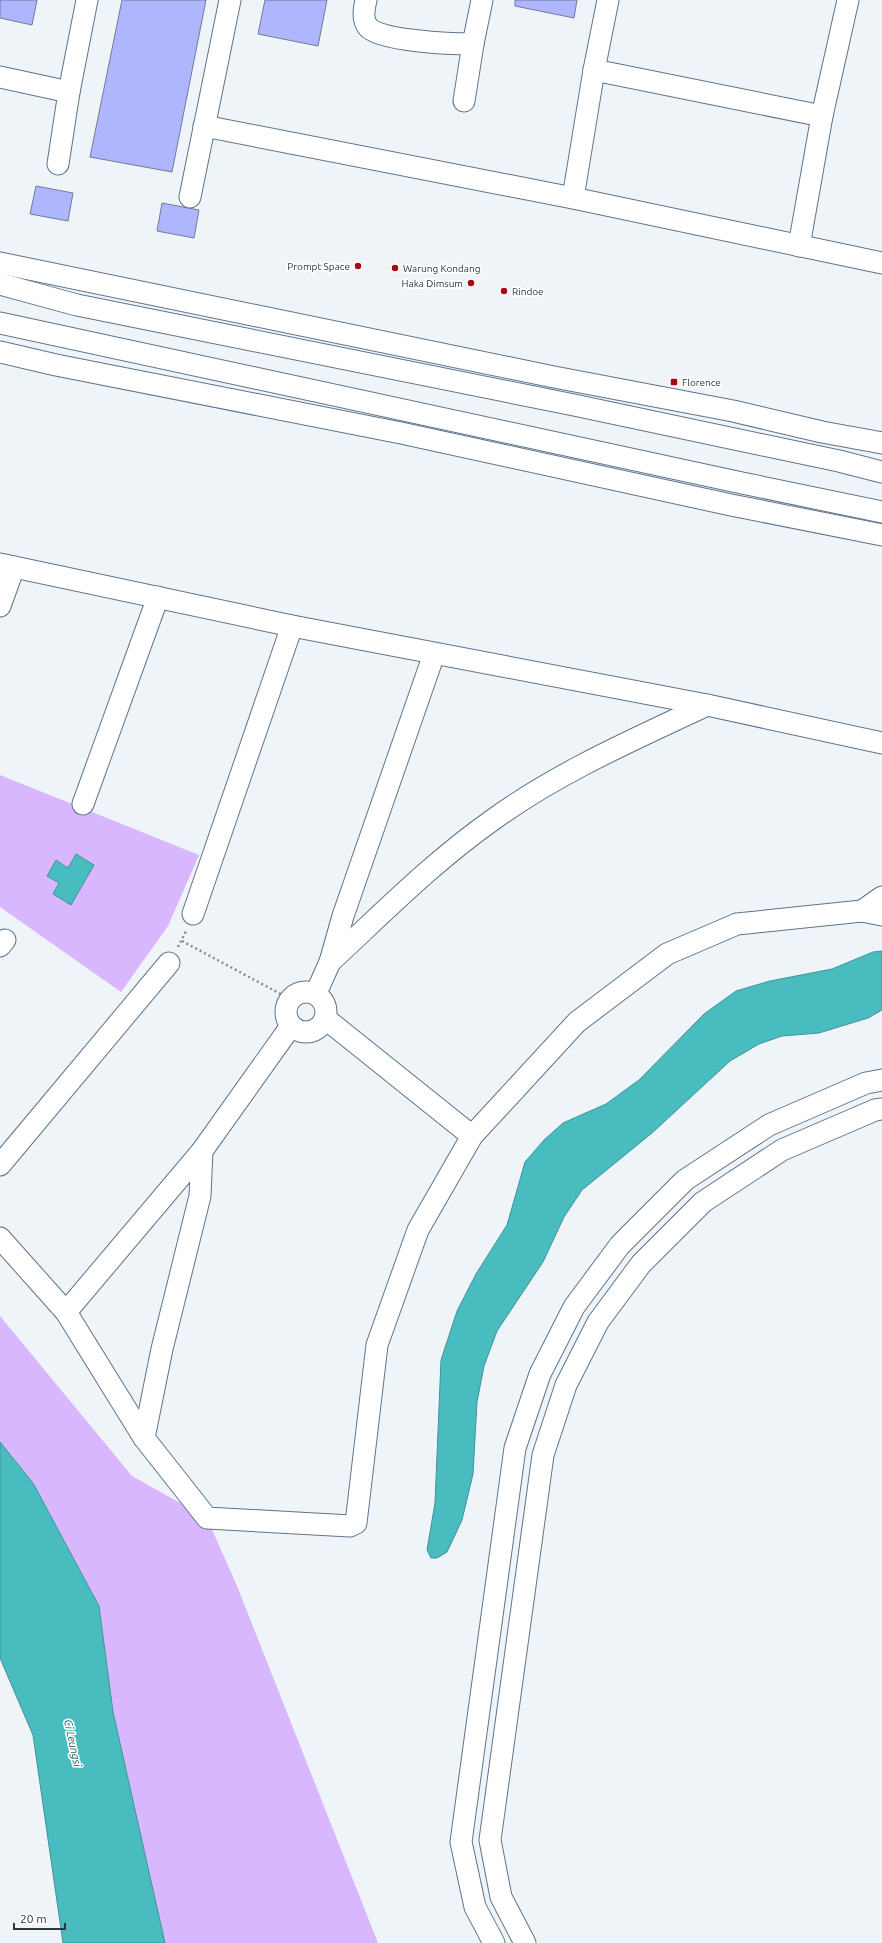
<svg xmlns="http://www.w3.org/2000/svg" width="882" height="1943" font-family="Ubuntu,sans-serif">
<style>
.green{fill:#d9b7ff}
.water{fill:#48bcbe;stroke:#409498}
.building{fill:#aeb6fe;stroke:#757996}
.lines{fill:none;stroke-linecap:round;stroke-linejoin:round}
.minor-casing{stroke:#5e748c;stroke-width:23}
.path{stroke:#858d95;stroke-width:2.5;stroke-dasharray:2 3;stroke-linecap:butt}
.minor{stroke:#fff;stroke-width:21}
.poi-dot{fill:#a40c0f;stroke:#fff;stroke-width:1.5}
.labels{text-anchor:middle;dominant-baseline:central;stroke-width:3.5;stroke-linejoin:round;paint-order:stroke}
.poi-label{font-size:10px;fill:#2c3540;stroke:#fff;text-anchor:start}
.water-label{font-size:11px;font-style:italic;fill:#1e5e5f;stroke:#fff}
</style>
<rect width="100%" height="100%" fill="#eff4f9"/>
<!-- green -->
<g class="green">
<polygon points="0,775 199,855 168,926 121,992 0,907"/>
<polygon points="0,1316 132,1476 207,1518 237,1586 378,1943 165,1943 113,1712 99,1606 33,1483 0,1442"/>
</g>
<!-- water -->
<g class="water">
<polygon points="76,854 94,865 71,905 53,894 59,883 47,876 56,860 68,868"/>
<polygon points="882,951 882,1010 868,1018 819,1033 782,1036 759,1044 730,1061 652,1133 582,1190 564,1217 543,1262 497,1331 484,1366 477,1402 473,1474 462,1520 447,1552 437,1558 431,1558 427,1550 435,1503 441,1360 457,1311 476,1274 507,1225 525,1162 544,1140 563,1123 606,1104 639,1080 704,1014 736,991 770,981 832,969 873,952"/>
<polygon points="0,1442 33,1483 99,1606 113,1712 165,1943 63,1943 33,1735 0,1658"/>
</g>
<!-- building -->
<g class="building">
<polygon points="0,0 37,0 32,25 0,18"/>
<polygon points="122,0 206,0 172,172 90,157"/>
<polygon points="265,0 327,0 318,46 258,34"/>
<polygon points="515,0 577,0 574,18 515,6"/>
<polygon points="36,186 73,193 68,221 30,214"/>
<polygon points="162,203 199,210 194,238 157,231"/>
</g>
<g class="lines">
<defs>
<g id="minor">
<path d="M366,0C364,8 362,20 368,27C379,41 453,44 473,44L482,0"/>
<polyline points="594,70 822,116"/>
<polyline points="0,77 69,92"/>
<polyline points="464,101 473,44"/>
<polyline points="204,126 573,198 882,263"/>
<polyline points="58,164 69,92 87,0"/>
<polyline points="190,197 230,0"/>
<polyline points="573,198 594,70 608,0"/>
<polyline points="799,246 822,116 848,0"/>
<polyline points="0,263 554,377 733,411 822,432 882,443"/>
<polyline points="0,284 77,305 574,405 839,461 882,472"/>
<polyline points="0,323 742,483 882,512"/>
<polyline points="0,352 56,365 401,433 731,505 882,535"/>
<polyline points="0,564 292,626 707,705 882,743"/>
<polyline points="0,606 14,567"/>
<polyline points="83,804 158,597"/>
<polyline points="882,897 862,911 882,915"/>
<polyline points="193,914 292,626"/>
<polyline points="0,946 5,940"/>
<path d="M330,962C383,913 434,861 494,819C559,772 635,739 707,705"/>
<circle cx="306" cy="1012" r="20"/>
<polyline points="316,993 330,962 343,916 434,654"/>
<polyline points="326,1019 472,1136"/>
<polyline points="0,1165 169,963"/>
<polyline points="0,1238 66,1312 144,1438 207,1518 350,1526 356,1523 377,1345 418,1230 472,1136 577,1022 667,954 737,924 862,911"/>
<polyline points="66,1312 202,1151 291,1026"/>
<polyline points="144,1438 162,1349 200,1196 202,1151"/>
<polyline points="494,1943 475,1907 461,1842 515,1448 540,1374 574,1307 620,1245 685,1180 769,1125 866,1083 882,1080"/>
<polyline points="525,1943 501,1897 490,1840 543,1455 566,1385 598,1322 641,1264 703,1202 782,1150 875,1110 882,1109"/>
</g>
</defs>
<!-- minor casing -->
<use href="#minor" class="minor-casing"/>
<!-- path -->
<g class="path">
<polyline points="182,941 290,999"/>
<polyline points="178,947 186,931"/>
</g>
<!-- minor -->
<use href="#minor" class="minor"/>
</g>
<!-- markers -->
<g class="poi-dot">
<circle cx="358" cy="266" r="4"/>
<circle cx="395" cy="268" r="4"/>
<circle cx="471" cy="283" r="4"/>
<circle cx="504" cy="291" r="4"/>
<rect x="670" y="378" width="8" height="8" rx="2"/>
</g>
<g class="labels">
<!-- poi labels -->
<g class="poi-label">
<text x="350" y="266" text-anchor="end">Prompt Space</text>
<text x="403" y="268">Warung Kondang</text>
<text x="463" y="283" text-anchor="end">Haka Dimsum</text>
<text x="512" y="291">Rindoe</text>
<text x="682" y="382">Florence</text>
</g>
<!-- water labels -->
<g class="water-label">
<text transform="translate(73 1743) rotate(78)">Ci Leungsi</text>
</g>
</g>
<!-- scale -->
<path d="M14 1923v6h51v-6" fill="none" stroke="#2c3540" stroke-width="2"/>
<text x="20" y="1923" font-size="12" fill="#2c3540" stroke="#ffffff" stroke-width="3" paint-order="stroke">20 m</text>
</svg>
